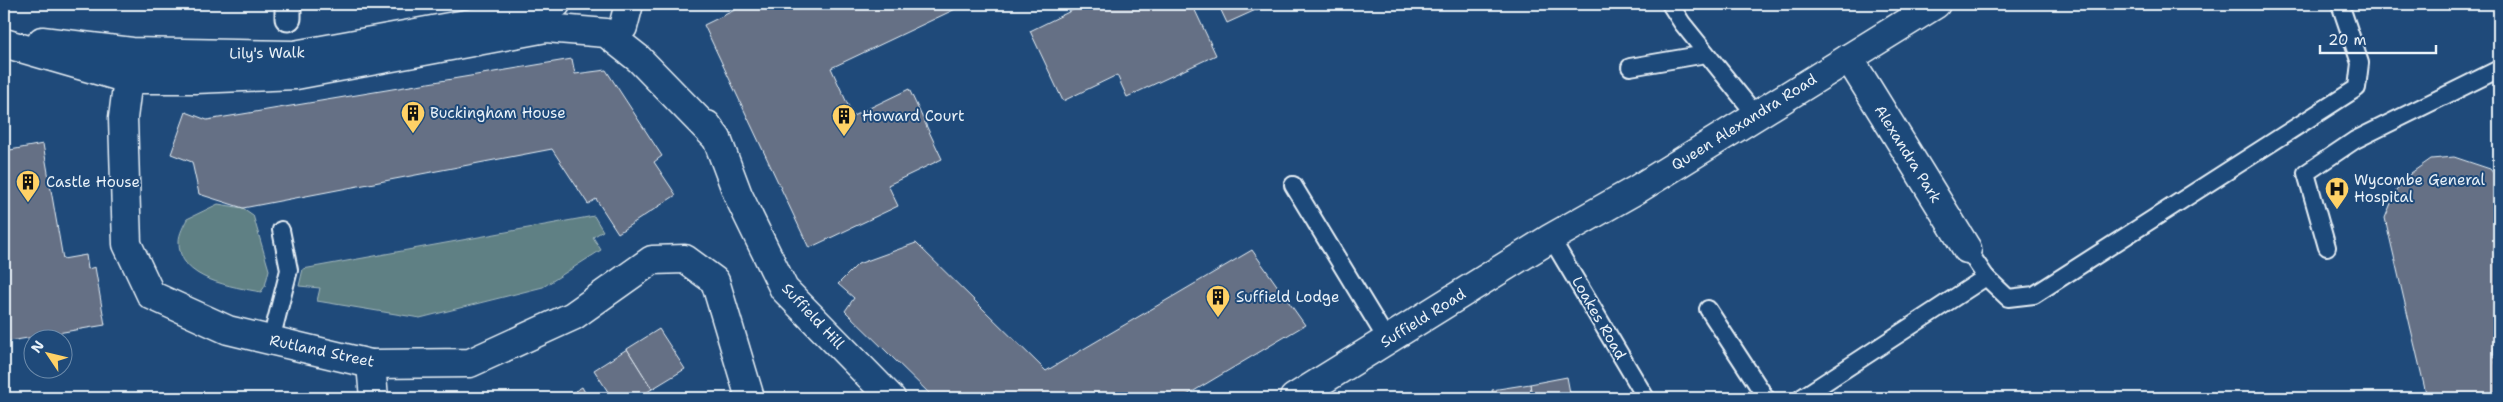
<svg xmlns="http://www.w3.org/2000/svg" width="2503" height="402" font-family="'Shantell Sans',sans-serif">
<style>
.green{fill:#5e8084;stroke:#a3b8be}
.building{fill:#657085;stroke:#e8f1f8}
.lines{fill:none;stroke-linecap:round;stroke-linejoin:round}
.service-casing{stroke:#e8f1f8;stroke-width:20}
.pedestrian-casing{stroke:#e8f1f8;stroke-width:29}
.minor-casing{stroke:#e8f1f8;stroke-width:31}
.tertiary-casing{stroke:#e8f1f8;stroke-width:31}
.service{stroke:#1f4a7a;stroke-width:16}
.pedestrian{stroke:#1f4a7a;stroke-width:25}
.minor{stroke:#1f4a7a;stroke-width:28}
.tertiary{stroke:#1f4a7a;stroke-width:28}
.labels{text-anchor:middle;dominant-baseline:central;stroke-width:4;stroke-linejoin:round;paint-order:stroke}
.street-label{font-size:15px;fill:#e8f1f8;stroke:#1f4a7a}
.poi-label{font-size:15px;fill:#e8f1f8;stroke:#1f4a7a;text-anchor:start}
</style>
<rect width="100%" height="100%" fill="#1f4a7a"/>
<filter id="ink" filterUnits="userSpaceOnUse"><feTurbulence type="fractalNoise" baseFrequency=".02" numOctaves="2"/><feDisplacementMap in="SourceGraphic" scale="10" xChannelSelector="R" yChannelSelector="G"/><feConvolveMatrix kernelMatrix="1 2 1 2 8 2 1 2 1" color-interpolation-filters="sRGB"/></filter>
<g filter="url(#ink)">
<!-- green -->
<g class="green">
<path d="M218,204L243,208L253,215L269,270L265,286L261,292C234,287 177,280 179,241C179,234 184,225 187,219Z"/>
<polygon points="594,216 603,231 593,237 601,250 543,287 420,318 317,301 320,288 299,286 303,269"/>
</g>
<!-- building -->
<g class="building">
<polygon points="747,4 966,4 831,68 853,116 909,89 942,159 888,185 898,206 809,248 704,25"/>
<polygon points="1085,4 1192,4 1216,55 1127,97 1117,75 1063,101 1030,31"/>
<polygon points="1218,4 1269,4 1227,23"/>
<polygon points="572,59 575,74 606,70 662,156 654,162 676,195 618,233 596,199 588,204 552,149 243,208 199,194 192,162 171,154 186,112 207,120"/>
<polygon points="4,129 7,129 10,150 43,144 63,259 86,255 88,269 95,267 105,325 4,342"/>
<polygon points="2454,157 2490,169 2499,180 2499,345 2493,348 2499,378 2499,398 2427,398 2385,218 2396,191 2411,173 2431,159"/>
<polygon points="916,243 1046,371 1252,250 1305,325 1182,398 934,398 845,311 854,298 838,284 858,264"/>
<polygon points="659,329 685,369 652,389 627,349"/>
<polygon points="627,349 652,389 638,398 612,398 594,370"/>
<polygon points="1567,377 1571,398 1532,398 1530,384"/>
<polygon points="1530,384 1532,398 1479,398 1493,396 1492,390"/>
<polygon points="582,387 588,398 564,398"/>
</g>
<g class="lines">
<defs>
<g id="service">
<polyline points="1670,4 1682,23 1755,114"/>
<polyline points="1630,67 1706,54"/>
<polyline points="1293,185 1387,340"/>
<polyline points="1551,238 1646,398"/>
<polyline points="2327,247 2306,173 2355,140 2499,69"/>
<polyline points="1986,277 2008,298 2034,295 2357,88 2360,63 2340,4"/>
<polyline points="1708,309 1766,398"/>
<polyline points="271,340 289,270 281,230"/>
<polyline points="1801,398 1986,277 1967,249"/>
</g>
<polyline id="pedestrian" points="288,18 288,4"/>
<g id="minor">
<polyline points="131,55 123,118 127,244 151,295 228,330 371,364 470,363 573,316 652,260 685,259 715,281 750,398"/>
<polyline points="1849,58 1967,249"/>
<polyline points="371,364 374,398"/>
</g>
<g id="tertiary">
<polyline points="623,27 629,4"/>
<polyline points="42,41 132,52 294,55 544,10 556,4"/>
<polyline points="4,43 128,79 195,79 296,75 546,28 606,33 639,59 717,139"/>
<polyline points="707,125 717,139 738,195 784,289 891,398"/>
<polyline points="1294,398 1551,238 1636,190 1936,4"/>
</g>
</defs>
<!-- service casing -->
<use href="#service" class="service-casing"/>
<!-- pedestrian casing -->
<use href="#pedestrian" class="pedestrian-casing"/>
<!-- minor casing -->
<use href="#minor" class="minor-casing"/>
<!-- tertiary casing -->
<use href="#tertiary" class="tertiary-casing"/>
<!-- service -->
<use href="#service" class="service"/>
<!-- pedestrian -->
<use href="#pedestrian" class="pedestrian"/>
<!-- minor -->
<use href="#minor" class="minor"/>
<!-- tertiary -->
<use href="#tertiary" class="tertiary"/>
</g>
</g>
<!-- icons -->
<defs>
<symbol id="building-pin" viewBox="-11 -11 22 30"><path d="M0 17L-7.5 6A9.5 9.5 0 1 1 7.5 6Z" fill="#ffd166" stroke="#1f4a7a"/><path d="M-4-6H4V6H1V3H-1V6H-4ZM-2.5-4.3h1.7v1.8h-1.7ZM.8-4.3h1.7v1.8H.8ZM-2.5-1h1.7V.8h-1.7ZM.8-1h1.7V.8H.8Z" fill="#111"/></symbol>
<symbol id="hospital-pin" viewBox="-11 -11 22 30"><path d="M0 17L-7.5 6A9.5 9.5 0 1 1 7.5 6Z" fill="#ffd166" stroke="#1f4a7a"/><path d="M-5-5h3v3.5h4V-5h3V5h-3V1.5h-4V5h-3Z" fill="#111"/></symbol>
</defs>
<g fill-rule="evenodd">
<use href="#building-pin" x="399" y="99" width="28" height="38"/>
<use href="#building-pin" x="830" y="102" width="28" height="38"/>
<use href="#building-pin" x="14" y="168" width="28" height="38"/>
<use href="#hospital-pin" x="2323" y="175" width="28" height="38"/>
<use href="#building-pin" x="1204" y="283" width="28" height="38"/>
</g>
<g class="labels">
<!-- street labels -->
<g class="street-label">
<text transform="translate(267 53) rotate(-1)">Lily's Walk</text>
<text transform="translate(1744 122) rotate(-32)">Queen Alexandra Road</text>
<text transform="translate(1908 154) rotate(58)">Alexandra Park</text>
<text transform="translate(813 316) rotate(47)">Suffield Hill</text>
<text transform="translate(1423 318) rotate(-32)">Suffield Road</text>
<text transform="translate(1599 318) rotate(60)">Loakes Road</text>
<text transform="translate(322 351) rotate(12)">Rutland Street</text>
</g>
<!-- poi labels -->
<g class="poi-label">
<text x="430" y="113">Buckingham House</text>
<text x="862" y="116">Howard Court</text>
<text x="2354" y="180">Wycombe General<tspan x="2354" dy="17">Hospital</tspan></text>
<text x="46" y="182">Castle House</text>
<text x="1236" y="297">Suffield Lodge</text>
</g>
</g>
<!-- margin -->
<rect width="2503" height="402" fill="none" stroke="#1f4a7a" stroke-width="20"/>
<rect x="10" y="10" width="2483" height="382" fill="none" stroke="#e8f1f8" stroke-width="2" filter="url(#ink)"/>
<!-- north arrow -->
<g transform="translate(48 354) rotate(305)"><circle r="24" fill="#1f4a7a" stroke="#6f8dac"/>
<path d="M0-4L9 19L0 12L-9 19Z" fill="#ffd166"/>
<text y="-8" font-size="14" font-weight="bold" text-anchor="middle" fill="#e8f1f8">N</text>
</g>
<!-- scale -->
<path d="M2320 45v8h116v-8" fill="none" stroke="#e8f1f8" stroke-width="2.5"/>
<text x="2328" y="45" font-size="15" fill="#e8f1f8" stroke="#1f4a7a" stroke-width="4" paint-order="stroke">20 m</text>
</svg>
